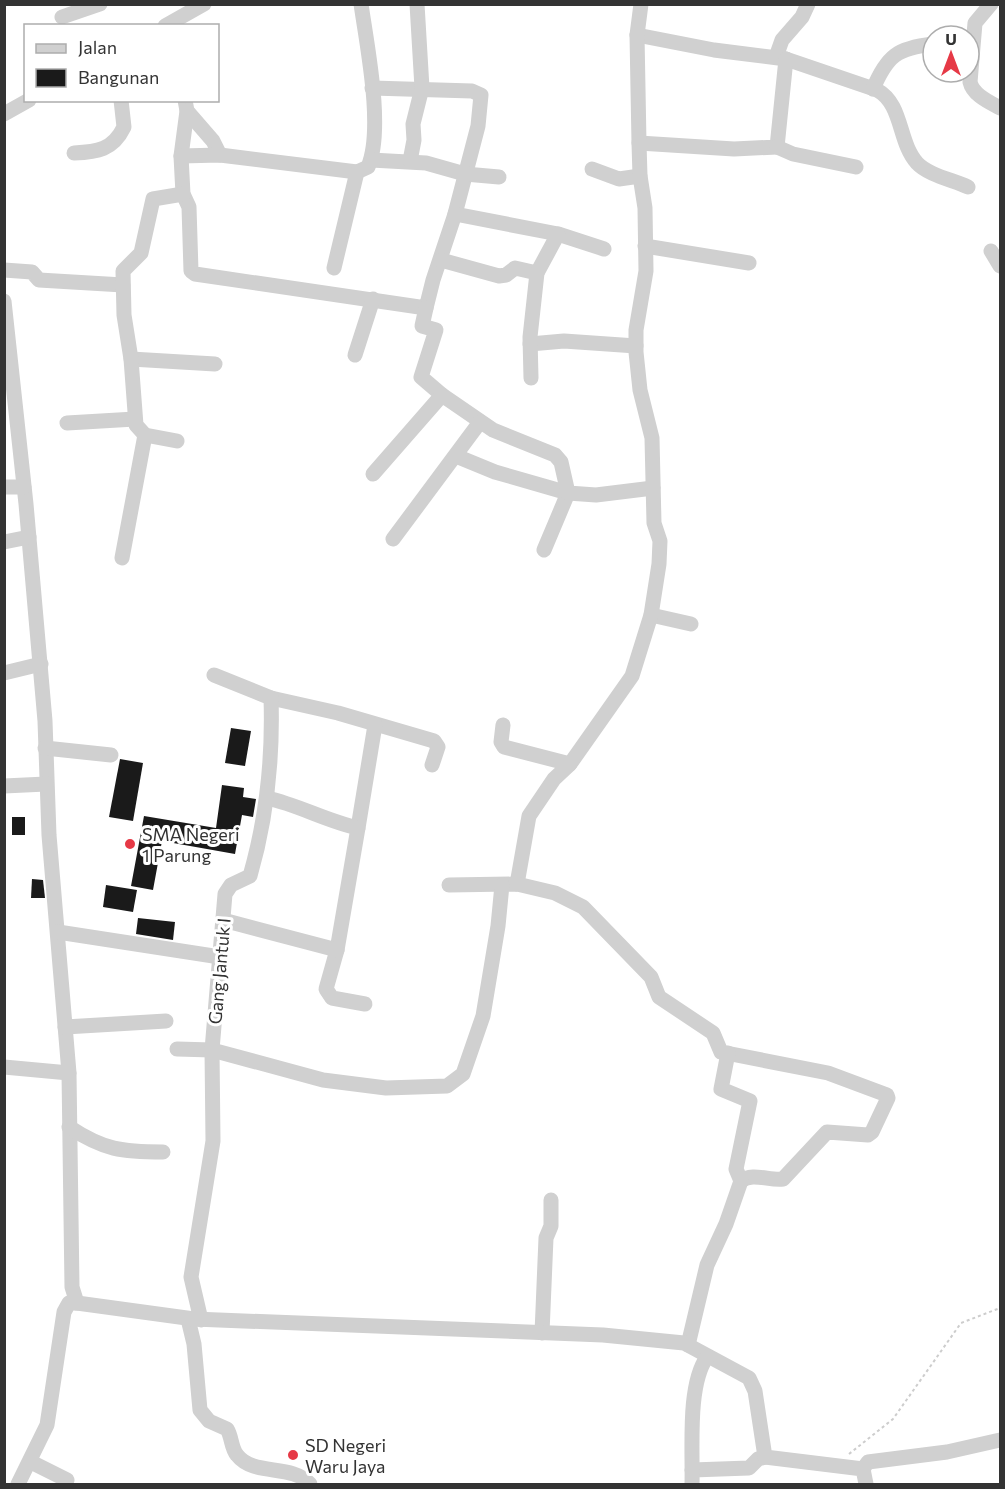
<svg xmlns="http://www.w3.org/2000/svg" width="1005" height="1489" font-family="Commissioner,sans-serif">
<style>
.building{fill:#1a1a1a}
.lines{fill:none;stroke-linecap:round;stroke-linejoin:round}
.path{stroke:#cdcdcd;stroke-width:2;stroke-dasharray:3 3;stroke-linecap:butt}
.minor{stroke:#d0d0d0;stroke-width:15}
.poi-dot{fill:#e63946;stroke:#fff;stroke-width:2}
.labels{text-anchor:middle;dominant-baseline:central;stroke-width:6;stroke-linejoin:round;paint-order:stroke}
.poi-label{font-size:18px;fill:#333;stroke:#fff;text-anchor:start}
.street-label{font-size:18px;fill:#333;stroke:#fff}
</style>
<rect width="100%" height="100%" fill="#fff"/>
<!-- building -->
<g class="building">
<polygon points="231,728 251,731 245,766 225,763"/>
<polygon points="120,759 143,763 133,821 109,817"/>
<polygon points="222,785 244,788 243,797 256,799 253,817 242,815 235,854 162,841 153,890 131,886 144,816 216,828"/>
<rect x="12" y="817" width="13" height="18"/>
<polygon points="32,879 43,880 45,898 31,898"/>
<polygon points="106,885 137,890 133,912 103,907"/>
<polygon points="138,918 175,922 173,940 136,934"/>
</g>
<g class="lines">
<!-- path -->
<polyline class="path" points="849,1454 893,1419 961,1323 1000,1308"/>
<!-- minor -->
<g class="minor">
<path d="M991,4L975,23L970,82C973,95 989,102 1000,108"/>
<polyline points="62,17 100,4"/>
<polyline points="165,26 204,4"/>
<path d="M637,35L714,50L786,59L877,90C903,104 898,142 917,163C928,175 953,180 968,187"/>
<polyline points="776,57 782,40 802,17 808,4"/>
<path d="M873,89C887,56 897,48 933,44"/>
<polyline points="185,100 187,111 181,156 183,194 189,207 191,271 195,274 426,308 433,280 455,214 478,126 481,95 472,91 372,88"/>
<polyline points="187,111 213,141 220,155"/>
<polyline points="4,114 29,100"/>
<polyline points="639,143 734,149 777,147 786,59"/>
<polyline points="777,147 793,154 856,167"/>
<path d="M74,153C97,152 113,150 124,127L121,100"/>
<path d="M181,156L220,155L357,172L368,167C384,129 367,46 361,4"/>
<polyline points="371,160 426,163 465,174 499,177"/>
<polyline points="410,161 414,140 413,124 422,88 417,4"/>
<polyline points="592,169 619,179 640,176"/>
<polyline points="455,214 558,234 604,249"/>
<polyline points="645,246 749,263"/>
<polyline points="991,251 1000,266"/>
<polyline points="441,260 499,276 506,275 515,268 537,273"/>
<polyline points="334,268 357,172"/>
<polyline points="4,270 32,272 39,280 123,285"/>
<polyline points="4,301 26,504 45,721 49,835 69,1073 72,1287 77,1303"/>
<polyline points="426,308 422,326 436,330 421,377 442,395"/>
<polyline points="530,344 564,341 636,346"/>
<polyline points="355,355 373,299"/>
<polyline points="131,359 215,364"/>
<polyline points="531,378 530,337 537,273 558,234"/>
<polyline points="67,423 135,419"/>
<polyline points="177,441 145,435 136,425 131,359 124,315 123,271 141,253 153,199 183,194"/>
<polyline points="456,456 495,472 568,493 544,550"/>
<polyline points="373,474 442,395 493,430 555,455 561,462 568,493 596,495 653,488"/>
<polyline points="4,487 24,487"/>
<polyline points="393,539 480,422"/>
<polyline points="4,542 29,537"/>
<polyline points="122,558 145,435"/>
<polyline points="651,615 691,624"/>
<polyline points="4,673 41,664"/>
<polyline points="271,698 338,713 434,741 438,747 432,765"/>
<polyline points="503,725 501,742 504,747 570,764"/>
<polyline points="45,748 111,755"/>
<polyline points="4,786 46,784"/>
<path d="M267,798C299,805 326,821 358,828L375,725"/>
<polyline points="358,828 337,950 326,989 332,998 365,1004"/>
<polyline points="517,884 529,816 554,779 570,764 632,676 651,615 659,564 660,541 654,523 652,438 640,390 636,352 636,330 646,271 645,208 640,176 639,143 637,35 641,4"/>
<path d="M449,885L517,884L555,893L583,907L651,977L659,997L713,1033L721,1052L828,1073L887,1095L888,1098L872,1132L868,1135L827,1132L783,1179C770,1181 752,1172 741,1181"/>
<polyline points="223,920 337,950"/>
<polyline points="58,932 220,957"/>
<polyline points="65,1027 166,1021"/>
<polyline points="177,1049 212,1050 323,1080 386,1088 447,1086 463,1074 483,1016 498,926 502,885"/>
<polyline points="4,1067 69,1073"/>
<path d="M69,1127C104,1150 122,1152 163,1152"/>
<path d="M188,1319L194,1344L200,1410L209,1421L227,1429C232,1437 231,1448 237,1455C254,1477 291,1463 310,1484"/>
<path d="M201,1320L191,1277L213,1141L212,1050L225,894L231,885L250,876C267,817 273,758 271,698L214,675"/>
<polyline points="542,1333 546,1238 551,1226 551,1200"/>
<polyline points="688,1345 707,1265 726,1224 741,1181 736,1169 750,1101 721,1089 728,1053"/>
<polyline points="31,1462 67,1480"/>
<polyline points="863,1469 868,1462 947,1452 1000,1440"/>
<polyline points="692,1470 749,1468 758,1459 765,1457"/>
<polyline points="18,1484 47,1425 64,1312 69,1303 77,1303 194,1319 603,1335 684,1343 749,1378 755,1391 765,1457 863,1469 866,1484"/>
<path d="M692,1484C693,1450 687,1385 707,1357"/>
</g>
</g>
<!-- markers -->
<g class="poi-dot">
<circle cx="130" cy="844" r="6"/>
<circle cx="293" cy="1455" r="6"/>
</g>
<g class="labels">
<!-- poi labels -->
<g class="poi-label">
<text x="142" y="834">SMA Negeri<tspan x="142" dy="21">1 Parung</tspan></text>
<text x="305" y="1445">SD Negeri<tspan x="305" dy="21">Waru Jaya</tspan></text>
</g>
<!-- street labels -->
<g class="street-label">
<text transform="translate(219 971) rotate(-85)">Gang Jantuk I</text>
</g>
</g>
<!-- border -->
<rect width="1005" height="1489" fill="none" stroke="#333333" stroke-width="12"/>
<!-- legend -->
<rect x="24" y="24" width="195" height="78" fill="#ffffff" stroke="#adadad" stroke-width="1.5"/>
<rect x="36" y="44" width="30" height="9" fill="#d0d0d0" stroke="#adadad" stroke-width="1.5"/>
<text x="78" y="54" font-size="18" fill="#333333">Jalan</text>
<rect x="36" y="69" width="30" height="18" fill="#1a1a1a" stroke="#adadad" stroke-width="1.5"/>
<text x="78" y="84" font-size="18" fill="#333333">Bangunan</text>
<!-- north arrow -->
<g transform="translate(951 54)"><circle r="28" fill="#ffffff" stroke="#adadad" stroke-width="1.5"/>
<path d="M0-4.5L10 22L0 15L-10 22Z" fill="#e63946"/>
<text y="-9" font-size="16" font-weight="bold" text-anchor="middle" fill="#333333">U</text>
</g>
</svg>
